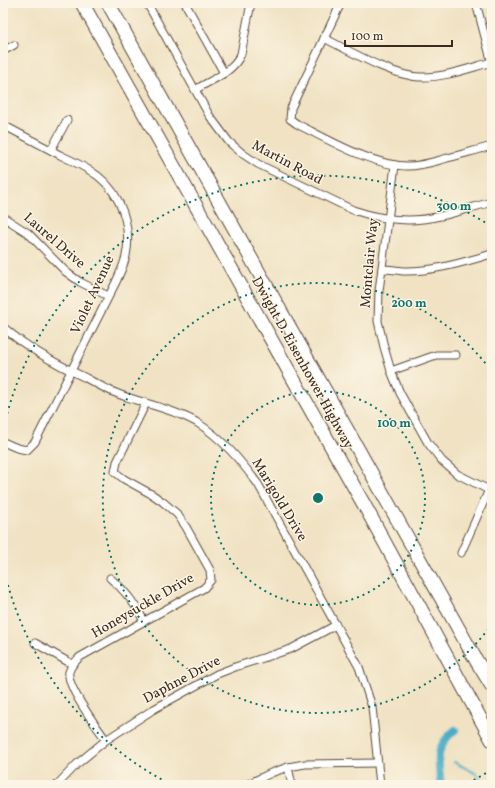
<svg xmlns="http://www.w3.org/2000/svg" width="495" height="788" font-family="Vollkorn,serif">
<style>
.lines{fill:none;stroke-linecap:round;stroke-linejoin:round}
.stream{stroke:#48adc8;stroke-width:2}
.canal{stroke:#48adc8;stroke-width:8}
.minor-casing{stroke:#564637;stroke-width:9}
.motorway-casing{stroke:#564637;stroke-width:15}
.minor{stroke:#fff;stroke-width:7}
.motorway{stroke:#fff;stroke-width:13}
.ring{fill:none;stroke:#0f766e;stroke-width:2;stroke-dasharray:2 4}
.labels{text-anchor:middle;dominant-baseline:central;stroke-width:3;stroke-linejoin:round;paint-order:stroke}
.street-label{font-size:14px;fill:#3b2a1e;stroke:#fcf5e5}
.centre{fill:#0f766e;stroke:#fcf5e5;stroke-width:2}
.ring-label{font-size:12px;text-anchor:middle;font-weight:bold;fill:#0f766e;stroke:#fcf5e5;stroke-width:3;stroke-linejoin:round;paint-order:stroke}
</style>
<rect width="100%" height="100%" fill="#fcf5e5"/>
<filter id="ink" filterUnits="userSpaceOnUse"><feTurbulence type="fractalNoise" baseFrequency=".025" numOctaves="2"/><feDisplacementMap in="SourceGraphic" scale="8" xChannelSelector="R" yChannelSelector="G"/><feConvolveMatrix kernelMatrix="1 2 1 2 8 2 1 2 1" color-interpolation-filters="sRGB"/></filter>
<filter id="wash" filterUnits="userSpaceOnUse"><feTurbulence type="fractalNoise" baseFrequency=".012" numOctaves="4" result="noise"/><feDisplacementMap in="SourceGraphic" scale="16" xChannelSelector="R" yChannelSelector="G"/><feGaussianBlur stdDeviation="0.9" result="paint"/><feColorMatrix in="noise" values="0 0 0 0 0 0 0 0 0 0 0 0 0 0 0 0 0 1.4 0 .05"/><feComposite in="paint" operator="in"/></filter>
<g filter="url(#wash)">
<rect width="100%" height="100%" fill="#f0e2c3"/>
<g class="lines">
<!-- stream -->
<polyline class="stream" points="454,762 477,774 485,785"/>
<!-- canal -->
<path class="canal" d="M441,785C438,760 434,747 455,730"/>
</g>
</g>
<g filter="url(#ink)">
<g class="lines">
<defs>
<g id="minor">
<path d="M147,3L209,115L229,142L243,154L258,164L353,210C371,216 389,220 408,220C436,220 465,209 492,202"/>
<polyline points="185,3 224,73"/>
<path d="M341,3L291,108L290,119L297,124C329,140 373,166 408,166C421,166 433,162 444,159C460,155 476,150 492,146"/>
<polyline points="476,3 492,63"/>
<path d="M324,38C350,51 392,76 420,77C444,78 469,68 492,62"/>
<polyline points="3,51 14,45"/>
<path d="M195,90C212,79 233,73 241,54L251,3"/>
<path d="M3,125C22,135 41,145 60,155C73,161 86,167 98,176C121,194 132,227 126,256C124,265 120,273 116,282L35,442L27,450L17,448L3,442"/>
<polyline points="51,150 67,120"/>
<polyline points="395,165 379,291 378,321 384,347 391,371 400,393 428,443 442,461 457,474 489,490"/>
<polyline points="3,217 28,233 66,272 80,282 108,296"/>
<path d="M382,269C389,269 396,270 403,271C433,272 463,262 492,254"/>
<path d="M3,327C28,349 56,364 86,378C100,386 115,394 130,398C153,406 175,410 196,422C222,438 240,460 258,484L359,667L372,707L380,785"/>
<polyline points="391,371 436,355 456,355"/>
<polyline points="461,553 492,483"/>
<path d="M110,578C125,590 135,603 144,621"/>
<polyline points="35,643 72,664"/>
<path d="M106,740C97,727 66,687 69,672C71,665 75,662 80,657L204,588L211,580L210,570L186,527L177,514L163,502L153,495L124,479L115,472L117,462L146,403"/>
<polyline points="288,767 292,785"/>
<polyline points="57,785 77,764 106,740 154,709 217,674 235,667 291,649 336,625"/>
<polyline points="246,785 271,773 288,767 305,764 378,763"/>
</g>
<g id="motorway">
<polyline points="82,3 367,510 492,740"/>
<polyline points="108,3 476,660 492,686"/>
</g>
</defs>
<!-- minor casing -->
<use href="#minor" class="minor-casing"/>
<!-- motorway casing -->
<use href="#motorway" class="motorway-casing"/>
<!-- minor -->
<use href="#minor" class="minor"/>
<!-- motorway -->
<use href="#motorway" class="motorway"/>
</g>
</g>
<!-- distance rings -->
<g class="ring">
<circle cx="318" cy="498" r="107"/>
<path d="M492 624A215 215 0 1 1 492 372"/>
<path d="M491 770A322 322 0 0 1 464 785M172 785A322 322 0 0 1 3 565M3 431A322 322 0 0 1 491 226"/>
</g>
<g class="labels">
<!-- street labels -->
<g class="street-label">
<text transform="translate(287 163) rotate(28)">Martin Road</text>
<text transform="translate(54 241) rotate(41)">Laurel Drive</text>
<text transform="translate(370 263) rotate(-85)">Montclair Way</text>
<text transform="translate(93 295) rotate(-65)">Violet Avenue</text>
<text transform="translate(302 363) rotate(61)">Dwight D. Eisenhower Highway</text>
<text transform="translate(279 500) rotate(59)">Marigold Drive</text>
<text transform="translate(143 606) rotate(-30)">Honeysuckle Drive</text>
<text transform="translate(182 680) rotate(-28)">Daphne Drive</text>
</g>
</g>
<circle cx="318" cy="498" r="6" class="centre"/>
<g class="ring-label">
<text x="454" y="210">300 m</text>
<text x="409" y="307">200 m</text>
<text x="394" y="427">100 m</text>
</g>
<!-- margin -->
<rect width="495" height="788" fill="none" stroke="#fcf5e5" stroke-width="16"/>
<!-- scale -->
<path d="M345 40v6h107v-6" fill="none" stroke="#3b2a1e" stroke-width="2"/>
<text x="351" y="40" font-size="12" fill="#3b2a1e" stroke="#fcf5e5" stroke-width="3" paint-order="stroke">100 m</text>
</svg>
